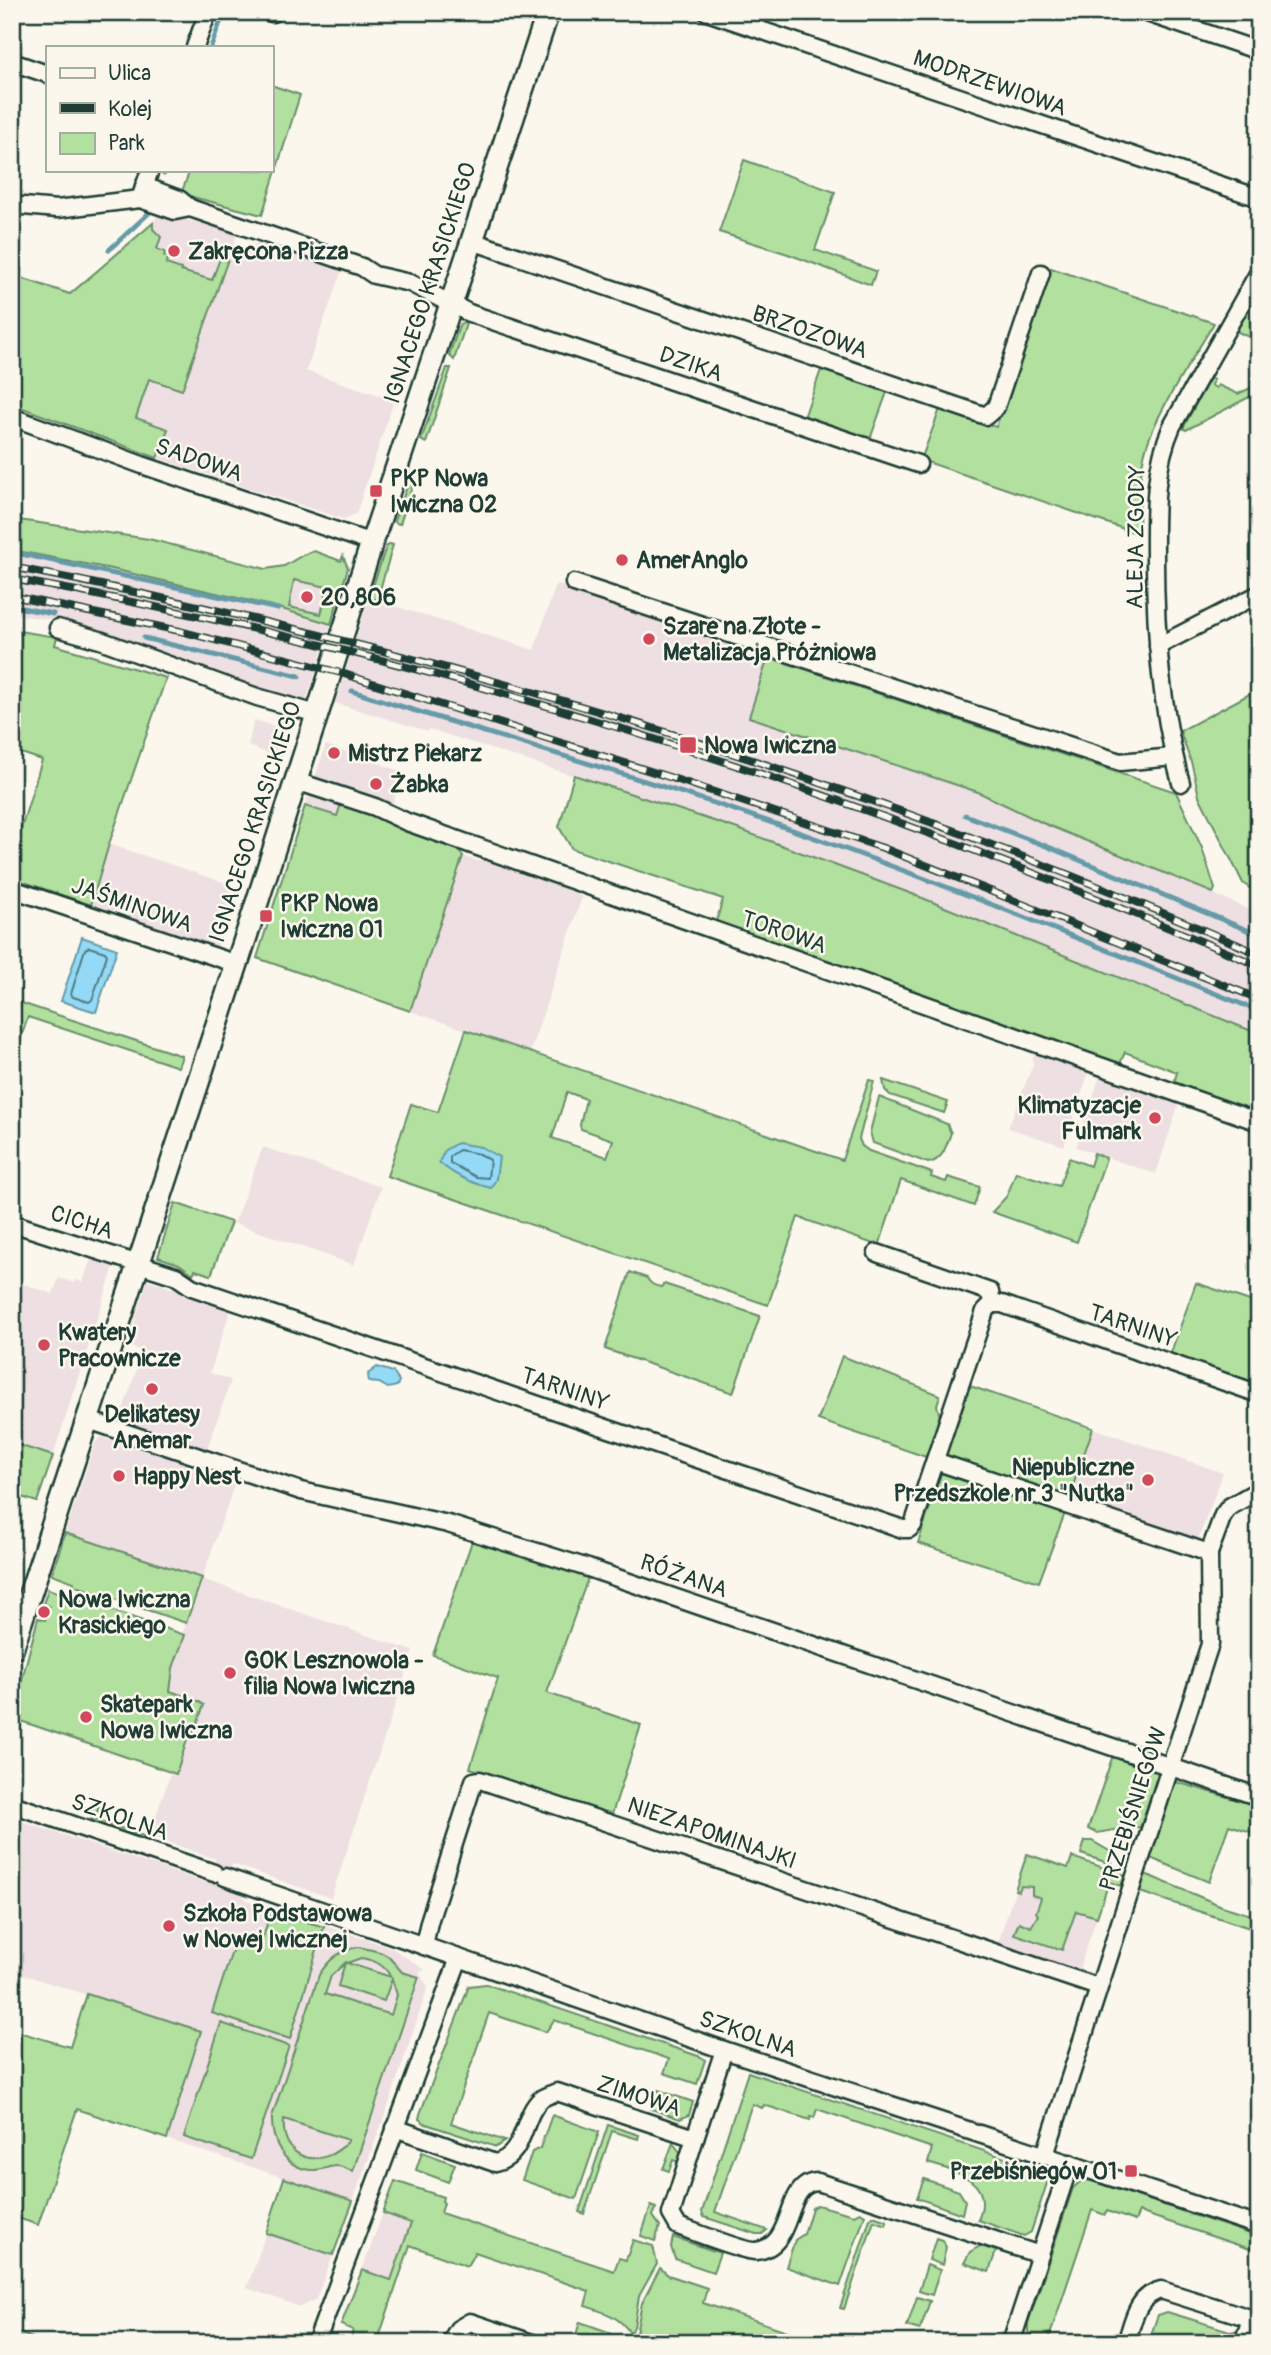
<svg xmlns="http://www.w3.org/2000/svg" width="1271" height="2355" font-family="Pangolin,sans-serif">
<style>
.built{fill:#eedfe2}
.green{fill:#b2e09f;stroke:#688e6a;stroke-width:2;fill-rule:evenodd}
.water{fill:#94d9f6;stroke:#659ba8;stroke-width:2}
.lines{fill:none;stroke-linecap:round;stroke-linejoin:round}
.shore{stroke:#4e7b82;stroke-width:2}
.stream{stroke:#659ba8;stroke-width:5}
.street-casing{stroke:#1f3d34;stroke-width:21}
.secondary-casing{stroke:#1f3d34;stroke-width:26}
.street{stroke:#fbf7ec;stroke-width:16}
.secondary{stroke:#fbf7ec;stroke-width:21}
.rail-casing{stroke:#1f3d34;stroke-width:8}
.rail{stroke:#fbf7ec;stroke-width:5;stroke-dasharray:16;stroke-linecap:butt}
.poi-dot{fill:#d1495b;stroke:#fbf7ec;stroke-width:2.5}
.labels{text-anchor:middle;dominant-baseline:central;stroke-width:5;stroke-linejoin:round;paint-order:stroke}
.street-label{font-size:23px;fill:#1f3d34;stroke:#fbf7ec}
.poi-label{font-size:23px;font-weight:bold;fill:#1f3d34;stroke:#fbf7ec;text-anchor:start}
</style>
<rect width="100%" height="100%" fill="#fbf7ec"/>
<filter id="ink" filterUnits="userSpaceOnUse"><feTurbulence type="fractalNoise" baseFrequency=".0143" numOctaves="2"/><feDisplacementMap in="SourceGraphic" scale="14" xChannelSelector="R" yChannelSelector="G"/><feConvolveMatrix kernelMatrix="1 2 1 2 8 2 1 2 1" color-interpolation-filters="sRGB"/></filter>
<g filter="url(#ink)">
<!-- built -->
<g class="built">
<polygon points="159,213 237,232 234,245 248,249 258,242 342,270 306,371 394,400 356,514 343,519 157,458 167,429 136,419 149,379 182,389 228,259 221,257 213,280 180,271 180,269 166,264 164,256 157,249 158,232 153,229 153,223"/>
<polygon points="12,519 149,539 342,588 307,699 299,701 140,645 60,621 12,614"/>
<polygon points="556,584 768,657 749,717 978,792 1045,824 1187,882 1259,914 1259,1034 735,828 429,729 427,731 335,703 369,598 534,650"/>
<polygon points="254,720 290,731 281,758 248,746"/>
<polygon points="326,745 403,772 392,805 314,780"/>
<polygon points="309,794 341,804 337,816 305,806"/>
<polygon points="109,844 238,887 217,948 129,918 128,914 115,910 112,912 91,905"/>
<polygon points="463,856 478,861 488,858 552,879 559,886 582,897 530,1052 410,1011"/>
<polygon points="1033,1049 1055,1056 1055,1061 1062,1064 1069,1066 1071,1062 1090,1068 1064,1146 1008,1128 1033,1065"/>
<polygon points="1100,1076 1179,1103 1156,1174 1076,1147"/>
<polygon points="263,1147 381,1187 354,1265 234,1223"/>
<polygon points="92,1256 115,1263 53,1456 12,1443 12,1280 53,1294 59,1278 75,1283 77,1280 83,1282"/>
<polygon points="148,1280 231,1308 210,1373 231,1380 207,1449 119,1421 139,1363 141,1363 143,1359 164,1366 167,1359 127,1346"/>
<polygon points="1093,1428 1223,1473 1198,1540 1069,1497"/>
<polygon points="102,1437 236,1479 202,1579 413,1651 331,1898 232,1864 223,1887 240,1893 247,1900 392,1948 425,1970 419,1972 428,1987 390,2101 353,2201 167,2139 201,2031 12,1971 12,1830 17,1832 21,1821 207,1883 216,1859 149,1836 171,1772 176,1773 190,1730 194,1732 204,1706 198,1701 170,1691 173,1668 185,1635 182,1634 202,1579 65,1533 96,1441"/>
<polygon points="1027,1854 1109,1882 1079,1969 998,1943"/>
<polygon points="383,2213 411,2223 391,2280 362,2270"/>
<polygon points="266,2233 333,2255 316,2299 301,2307 247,2288"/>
</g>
<!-- green -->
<g class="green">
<polygon points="271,85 300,95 262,215 181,194 190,170 271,170"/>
<polygon points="744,160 835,192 815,250 876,271 871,285 788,254 719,232"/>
<polygon points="153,223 153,229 161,237 157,249 165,252 164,256 169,257 166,264 181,269 181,271 212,280 221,256 228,259 182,390 149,379 136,418 168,429 157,458 12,404 12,275 70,294"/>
<path d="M1051,268L1214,323C1193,359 1155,413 1145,452C1138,478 1140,507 1139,534L921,460L940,409L996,427Z"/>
<polygon points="1259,292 1259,333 1253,339 1236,331"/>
<polygon points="467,321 454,360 449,355 460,324"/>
<polygon points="447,368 451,368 426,443 421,440"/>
<polygon points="821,370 887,392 869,442 803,420"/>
<polygon points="1210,378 1214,380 1211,385 1216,388 1218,385 1238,394 1259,384 1259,392 1186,430 1183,428"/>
<polygon points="410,479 414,481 400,524 396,523 394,521"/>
<polygon points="12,519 149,539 266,569 284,566 303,555 314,551 341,561 343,556 348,568 341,591 327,591 327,587 294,580 289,607 321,614 326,594 339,597 331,624 272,606 112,569 12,550"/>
<polygon points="390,544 393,545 377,600 369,598 386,547"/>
<polygon points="12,630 57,637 55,645 166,678 109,844 91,905 12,878 12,858 42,760 12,750"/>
<polygon points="768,657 1176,792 1202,848 1215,889 1213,893 1045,824 978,792 749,717"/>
<polygon points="1259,689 1259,895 1243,883 1199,796 1192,765 1180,731"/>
<polygon points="574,775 735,828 915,895 1259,1034 1259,1113 1174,1083 1177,1072 1125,1052 1120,1064 715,925 723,899 572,849 559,827"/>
<polygon points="341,804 453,844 463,856 410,1011 257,958 305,806 337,816"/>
<polygon points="12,1000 182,1056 178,1067 28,1017 12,1064"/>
<path d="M466,1030L842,1160L869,1080L874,1081L859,1139L862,1146L869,1151L932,1173L931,1177L946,1182L948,1177L980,1187L974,1206L901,1180L879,1246L798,1217L768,1305L387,1176L411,1104L438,1112ZM567,1092L586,1099L580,1125L581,1129L613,1140L607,1157L552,1138Z"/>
<polygon points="883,1080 948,1102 944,1113 890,1095 885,1090"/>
<path d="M879,1097L947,1124L951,1133C946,1146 943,1161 928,1163L873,1143L870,1132Z"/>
<polygon points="1094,1153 1106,1158 1077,1242 992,1212 1007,1196 1016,1172 1059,1186 1069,1158 1090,1166"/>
<polygon points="175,1203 231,1222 211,1275 195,1270 193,1274 179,1264 158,1257"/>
<path d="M630,1272L647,1278C650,1284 654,1286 661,1287L664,1284L760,1316L733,1393L605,1349Z"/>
<polygon points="1196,1283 1259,1304 1259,1384 1170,1355"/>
<polygon points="842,1356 940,1395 937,1405 940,1417 926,1457 818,1420"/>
<polygon points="970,1386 1093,1428 1069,1497 946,1456"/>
<polygon points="12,1443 53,1456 37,1502 12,1494"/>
<polygon points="942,1471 1065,1513 1039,1582 918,1543"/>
<polygon points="65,1533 202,1578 186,1623 73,1585 74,1582 52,1574"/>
<polygon points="472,1541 588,1578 547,1693 641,1725 612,1814 470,1768 498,1678 433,1655"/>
<polygon points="48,1589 185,1635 173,1668 170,1691 198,1701 204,1705 194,1732 190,1731 176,1774 12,1718 38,1618 45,1620 49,1606 43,1604"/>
<polygon points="1113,1755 1159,1770 1140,1828 1125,1823 1120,1829 1097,1833 1088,1829"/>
<polygon points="1173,1781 1258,1806 1251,1832 1229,1825 1209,1882 1150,1858 1148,1855"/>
<polygon points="96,1806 99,1806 95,1819 101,1821 146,1837 150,1825 153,1826 147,1841 95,1823 91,1818 90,1812"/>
<polygon points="1085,1841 1092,1841 1111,1852 1111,1864 1081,1854"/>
<polygon points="1027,1854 1068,1868 1072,1857 1125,1875 1121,1886 1109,1882 1097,1917 1076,1911 1062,1950 1014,1934 1019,1922 1031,1927 1038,1915 1036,1912 1041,1898 1032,1895 1032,1887 1021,1886 1019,1891 1015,1890"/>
<polygon points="1145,1874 1222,1906 1254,1916 1259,1902 1259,1931 1137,1891 1142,1876"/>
<polygon points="271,1911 324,1927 290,2039 212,2013 233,1948 248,1936 262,1940"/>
<path d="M359,1947L380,1952L388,1956L402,1972L419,1977L353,2171C349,2170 342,2166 337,2166C329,2166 320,2171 310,2170C284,2167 271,2141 272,2117L319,1975C329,1959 340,1950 359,1947ZM361,1958C375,1960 384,1965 391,1977L347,1963ZM345,1963L338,1986L384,2001L392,1979L397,1995L391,2015L325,1994L331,1976ZM284,2119L348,2140V2141C323,2171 280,2161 284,2119Z"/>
<polygon points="486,1984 701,2057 705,2060 697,2084 664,2073 669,2059 554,2020 546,2032 489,2013 451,2123 505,2141 496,2147 426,2124 419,2119 420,2114 469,1986"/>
<polygon points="87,1994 201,2031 167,2139 77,2109 38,2225 12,2216 12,2030 70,2047"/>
<polygon points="221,2023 289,2046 251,2159 184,2137"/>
<path d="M748,2072L1044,2171L1049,2177L1031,2232L1024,2236L978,2220C995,2180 956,2172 928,2163L932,2148L817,2109L814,2118L811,2116L810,2120L764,2105L762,2108L752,2104L715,2212L767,2230L762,2234H756L704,2217L702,2212Z"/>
<polygon points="658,2090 693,2102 689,2115 680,2119 651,2109"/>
<polygon points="552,2115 599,2132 576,2199 522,2180 532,2152 540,2148"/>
<polygon points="608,2125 639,2135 638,2139 612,2131 584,2214 579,2212"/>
<polygon points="673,2143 682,2155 682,2163 673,2160 669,2171 663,2169"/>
<polygon points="422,2152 455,2164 448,2182 416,2170"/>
<polygon points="284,2178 353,2201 333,2255 266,2233"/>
<polygon points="924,2179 959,2191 965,2201 962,2214 917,2198"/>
<polygon points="1089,2180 1259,2237 1259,2252 1139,2212 1135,2221 1107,2211 1105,2215 1092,2210 1049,2338 1033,2337 1028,2332 1028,2323 1073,2188 1081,2181"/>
<path d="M395,2181L443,2197L442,2201L444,2203L441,2213L614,2271L619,2258L626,2260L633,2240L653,2246L657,2264L639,2296L634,2327L630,2333C619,2316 604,2312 585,2306L589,2291L475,2252L467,2266L410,2245L377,2343H349L353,2330L341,2325L362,2270L391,2280L411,2223L383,2213Z"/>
<polygon points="817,2205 854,2215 860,2212 865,2215 840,2286 786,2267 795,2240 804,2234 812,2208"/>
<polygon points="651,2206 656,2208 653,2216 660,2226 655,2241 641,2236"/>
<polygon points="873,2216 887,2221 886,2225 874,2221 844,2309 840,2308 870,2219"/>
<polygon points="673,2237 720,2253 713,2272 675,2259 671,2247"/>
<polygon points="936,2238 942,2240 946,2247 942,2265 929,2260"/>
<polygon points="980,2246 996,2251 989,2272 964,2263 970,2252"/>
<polygon points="927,2265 940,2270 932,2295 919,2291"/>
<polygon points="660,2268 668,2275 707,2288 703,2303 823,2343 701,2343 676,2334 673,2343 634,2343 642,2303"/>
<polygon points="917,2297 930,2301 920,2330 907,2326"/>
<polygon points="1167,2312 1233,2332 1236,2330 1238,2331 1234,2343 1148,2343 1158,2315"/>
<polygon points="580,2322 609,2332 616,2343 574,2341"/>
<polygon points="12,2330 45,2343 12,2343"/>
</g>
<!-- water -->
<g class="water">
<polygon points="82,937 117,949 96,1012 61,1001"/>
<path d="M457,1143L481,1147L499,1157L496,1179L491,1188C471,1183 454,1176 439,1162L445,1150Z"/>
<polygon points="377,1367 393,1372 399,1381 397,1386 388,1388 379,1383 369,1382 368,1374"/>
</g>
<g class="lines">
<!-- shore -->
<g class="shore">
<polygon points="89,947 105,952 107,955 92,1000 89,1002 73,997 71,994 85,949"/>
<polygon points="459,1150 479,1154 490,1160 488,1178 476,1177 450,1163 450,1156"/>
</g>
<!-- stream -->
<g class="stream">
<polyline points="211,47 224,12"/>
<polyline points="164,174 165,170"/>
<polyline points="109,250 149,213"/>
<polyline points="12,552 278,609"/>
<polyline points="12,606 53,614"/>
<polyline points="144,638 299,676"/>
<path d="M352,691C506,740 663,783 815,838C965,892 1111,952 1259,1011"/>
<polyline points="965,815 1046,846 1259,935"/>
</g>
<defs>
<g id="street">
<polyline points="269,12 272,13"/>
<polyline points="707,12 1259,198"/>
<polyline points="1144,12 1259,51"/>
<polyline points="195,47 208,12"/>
<polyline points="12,62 47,74"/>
<polyline points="144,186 179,199 190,208 362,267 374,275 410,283 469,313 918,464"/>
<polyline points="140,199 175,211 190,208"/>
<polyline points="12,205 57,209 140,199 150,170"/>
<polyline points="472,241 986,416 996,407 1041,273"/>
<polyline points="12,417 142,465 372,543"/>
<polyline points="574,583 1120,762 1174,757"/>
<polyline points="58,628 100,640 257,697 317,714"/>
<polyline points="1158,646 1259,594"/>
<polyline points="296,781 375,807 407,822 1259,1122"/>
<path d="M1181,783C1161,710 1155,635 1155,559C1155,513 1153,469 1172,426L1259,272"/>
<polyline points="12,889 237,964"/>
<polyline points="12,1223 176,1276 192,1287 903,1529 909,1529 913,1525 985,1311 992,1304 1002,1304 1259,1394"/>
<polyline points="877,1253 990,1292 992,1304"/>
<polyline points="88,1420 301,1491 448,1524 588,1568 1259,1797"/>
<polyline points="935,1461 1209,1553"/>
<polyline points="12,1804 214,1873"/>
<polyline points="225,1877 724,2050 1259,2226"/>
<polyline points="424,1946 429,1922 474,1781 480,1780 1098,1987"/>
<path d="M395,2128L495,2163C526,2156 521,2117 541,2099C545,2096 552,2094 557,2092L695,2138L671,2214L678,2226C692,2231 745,2252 756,2251C797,2247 782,2183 818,2182L1040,2255"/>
<polyline points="695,2138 724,2050"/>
<polyline points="1045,2155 1210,1644 1209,1553 1223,1515 1229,1507 1259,1490"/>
<polyline points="316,2343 459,1958"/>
<polyline points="450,2343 458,2329 470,2322 532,2343"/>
<polyline points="1011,2343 1070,2163"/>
<path d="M1126,2343C1133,2322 1136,2296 1161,2290L1259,2321"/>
<polyline points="1243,2343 1251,2319"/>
</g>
<polyline id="secondary" points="12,1649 254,912 375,533 548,12"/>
</defs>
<!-- street casing -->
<use href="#street" class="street-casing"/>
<!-- secondary casing -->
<use href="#secondary" class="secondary-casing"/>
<!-- street -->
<use href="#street" class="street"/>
<!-- secondary -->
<use href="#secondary" class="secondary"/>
<defs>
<g id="rail">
<path d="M12,567C440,650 859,779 1259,954"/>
<path d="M12,579C439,655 861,794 1259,966"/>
<polyline points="12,596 180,631 341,673 669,777 883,848 1259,999"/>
</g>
</defs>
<!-- rail casing -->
<use href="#rail" class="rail-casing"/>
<!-- rail -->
<use href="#rail" class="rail"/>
</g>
</g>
<!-- markers -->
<g class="poi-dot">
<circle cx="174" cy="251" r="7"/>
<rect x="369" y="484" width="14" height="14" rx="3.5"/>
<circle cx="622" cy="560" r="7"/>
<circle cx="307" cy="597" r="7"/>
<circle cx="649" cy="639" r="7"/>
<rect x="679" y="736" width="18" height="18" rx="3.5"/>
<circle cx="334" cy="753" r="7"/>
<circle cx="376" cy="784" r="7"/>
<rect x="259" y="909" width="14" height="14" rx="3.5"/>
<circle cx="1155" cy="1118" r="7"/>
<circle cx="44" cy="1345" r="7"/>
<circle cx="152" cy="1389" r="7"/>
<circle cx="119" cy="1476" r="7"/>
<circle cx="1148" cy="1480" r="7"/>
<circle cx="44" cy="1612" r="7"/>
<circle cx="230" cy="1673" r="7"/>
<circle cx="86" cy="1717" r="7"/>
<circle cx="169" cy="1926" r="7"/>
<rect x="1124" y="2164" width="14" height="14" rx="3.5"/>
</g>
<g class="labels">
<!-- street labels -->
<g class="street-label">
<text transform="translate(990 83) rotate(19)">MODRZEWIOWA</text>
<text transform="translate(430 283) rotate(-72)">IGNACEGO KRASICKIEGO</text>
<text transform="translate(810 332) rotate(19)">BRZOZOWA</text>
<text transform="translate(691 364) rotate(19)">DZIKA</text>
<text transform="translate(199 460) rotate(19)">SADOWA</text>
<text transform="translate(1136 537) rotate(-89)">ALEJA ZGODY</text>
<text transform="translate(255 822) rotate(-72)">IGNACEGO KRASICKIEGO</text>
<text transform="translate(132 905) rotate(19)">JAŚMINOWA</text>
<text transform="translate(784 932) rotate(19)">TOROWA</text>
<text transform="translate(82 1222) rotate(18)">CICHA</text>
<text transform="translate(1133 1326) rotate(19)">TARNINY</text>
<text transform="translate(565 1389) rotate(19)">TARNINY</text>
<text transform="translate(684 1576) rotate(19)">RÓŻANA</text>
<text transform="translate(1133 1809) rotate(-72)">PRZEBIŚNIEGÓW</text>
<text transform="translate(120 1817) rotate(19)">SZKOLNA</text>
<text transform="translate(712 1833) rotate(19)">NIEZAPOMINAJKI</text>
<text transform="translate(748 2034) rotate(19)">SZKOLNA</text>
<text transform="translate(639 2096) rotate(18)">ZIMOWA</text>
</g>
<!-- poi labels -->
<g class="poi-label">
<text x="188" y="251">Zakręcona Pizza</text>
<text x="390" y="478">PKP Nowa<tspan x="390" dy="26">Iwiczna 02</tspan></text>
<text x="636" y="560">AmerAnglo</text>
<text x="321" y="597">20,806</text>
<text x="663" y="626">Szare na Złote -<tspan x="663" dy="26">Metalizacja Próżniowa</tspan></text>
<text x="704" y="745">Nowa Iwiczna</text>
<text x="348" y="753">Mistrz Piekarz</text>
<text x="390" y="784">Żabka</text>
<text x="280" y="903">PKP Nowa<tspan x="280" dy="26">Iwiczna 01</tspan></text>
<text x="1141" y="1105" text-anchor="end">Klimatyzacje<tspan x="1141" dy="26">Fulmark</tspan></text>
<text x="58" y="1332">Kwatery<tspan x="58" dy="26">Pracownicze</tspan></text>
<text x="152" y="1414" text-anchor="middle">Delikatesy<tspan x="152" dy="26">Anemar</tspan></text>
<text x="1134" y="1467" text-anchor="end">Niepubliczne<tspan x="1134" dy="26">Przedszkole nr 3 "Nutka"</tspan></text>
<text x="133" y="1476">Happy Nest</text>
<text x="58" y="1599">Nowa Iwiczna<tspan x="58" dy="26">Krasickiego</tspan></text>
<text x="244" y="1660">GOK Lesznowola -<tspan x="244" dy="26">filia Nowa Iwiczna</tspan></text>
<text x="100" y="1704">Skatepark<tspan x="100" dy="26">Nowa Iwiczna</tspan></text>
<text x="183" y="1913">Szkoła Podstawowa<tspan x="183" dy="26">w Nowej Iwicznej</tspan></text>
<text x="1117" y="2171" text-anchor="end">Przebiśniegów 01</text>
</g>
</g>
<!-- margin -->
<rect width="1271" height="2355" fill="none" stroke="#fbf7ec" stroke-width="42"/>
<rect x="21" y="21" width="1229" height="2313" fill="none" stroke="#1f3d34" stroke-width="2.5" filter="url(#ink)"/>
<!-- legend -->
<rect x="46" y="46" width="228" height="126" fill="#fbf7ec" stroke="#a3ada2" stroke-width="2"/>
<rect x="60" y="68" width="35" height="10" fill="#fbf7ec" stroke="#a3ada2" stroke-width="2"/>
<text x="108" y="80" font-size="21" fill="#1f3d34">Ulica</text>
<rect x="60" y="103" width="35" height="10" fill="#1f3d34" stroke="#a3ada2" stroke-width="2"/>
<text x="108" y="116" font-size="21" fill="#1f3d34">Kolej</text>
<rect x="60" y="133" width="35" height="21" fill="#b2e09f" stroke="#a3ada2" stroke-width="2"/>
<text x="108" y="150" font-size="21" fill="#1f3d34">Park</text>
</svg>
